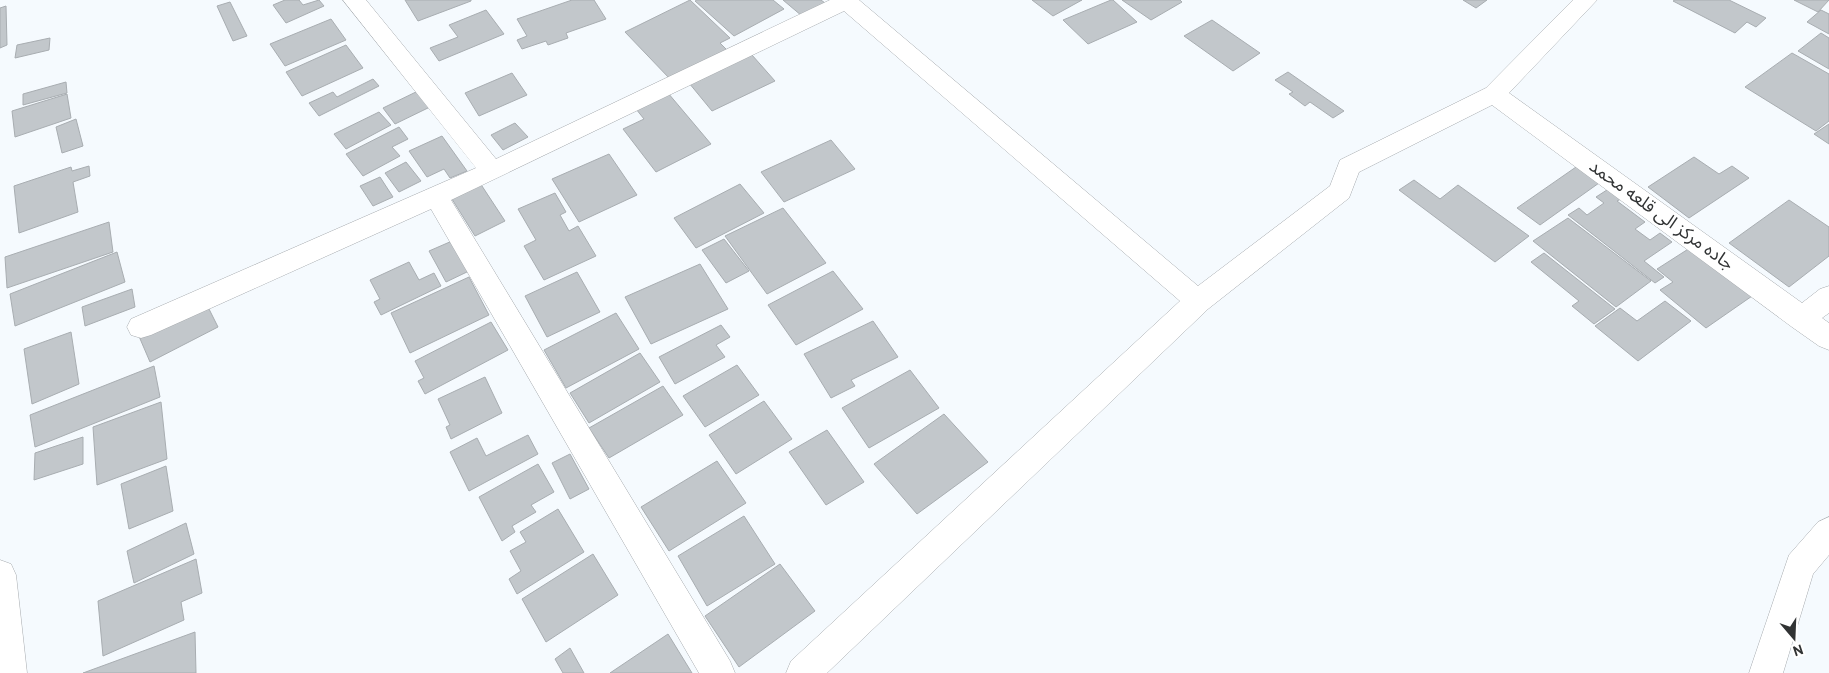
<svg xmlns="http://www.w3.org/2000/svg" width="1829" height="673" font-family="Overpass,'Noto Sans Arabic',sans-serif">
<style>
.building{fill:#c2c7cb;stroke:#a8adb1}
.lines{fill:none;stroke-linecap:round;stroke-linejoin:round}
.minor-casing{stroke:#a6aaae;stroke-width:1}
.minor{fill:#fff;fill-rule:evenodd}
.labels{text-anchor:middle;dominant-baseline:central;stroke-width:5;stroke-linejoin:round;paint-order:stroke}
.street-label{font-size:18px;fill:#313334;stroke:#fff}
</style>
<rect width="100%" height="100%" fill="#f5fafe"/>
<!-- building -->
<g class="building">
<polygon points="285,0 299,0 303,5 319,0 324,6 286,23 273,5"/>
<polygon points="405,0 471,0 471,1 418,21"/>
<polygon points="572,0 594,0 606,19 566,33 568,38 548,45 546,41 522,49 517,40 527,36 517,19"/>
<polygon points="690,0 730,38 720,43 727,50 670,79 625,32"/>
<polygon points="697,0 773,0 784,9 734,36 695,1"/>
<polygon points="783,0 821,0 825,3 802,16"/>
<polygon points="1032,0 1082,0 1053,16"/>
<polygon points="1111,0 1113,0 1137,22 1088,44 1063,20"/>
<polygon points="1122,0 1180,0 1182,2 1151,20"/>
<polygon points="1463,0 1487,0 1476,8"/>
<polygon points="1675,0 1729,0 1766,18 1756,27 1747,22 1735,33 1673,1"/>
<polygon points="1794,0 1829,0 1818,12"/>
<polygon points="230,2 247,36 233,41 217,6"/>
<polygon points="6,6 7,45 0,48 0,8"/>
<polygon points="486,10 504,34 439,61 430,48 458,37 449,25"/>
<polygon points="1821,10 1829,14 1829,34 1807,22"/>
<polygon points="331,19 346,40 285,66 270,44"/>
<polygon points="1212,20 1260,53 1233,71 1184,36"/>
<polygon points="1821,33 1829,38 1829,69 1798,51"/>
<polygon points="50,38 49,50 15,58 17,45"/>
<polygon points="346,45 363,68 302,96 286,72"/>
<polygon points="1792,53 1829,74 1829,121 1816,131 1745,87"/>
<polygon points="752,55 775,81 712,111 689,83"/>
<polygon points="1288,72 1344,111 1333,118 1310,102 1305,106 1289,94 1293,92 1275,80"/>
<polygon points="512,73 527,95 479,116 465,93"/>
<polygon points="373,79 379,86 319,116 309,103 333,92 337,97"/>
<polygon points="66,82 67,93 23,105 23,94"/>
<polygon points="420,90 432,106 395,124 383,108"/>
<polygon points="668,93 711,144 656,172 623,129 644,119 636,109"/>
<polygon points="67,94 71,118 15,137 12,111"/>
<polygon points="379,112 391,125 346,149 334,134"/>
<polygon points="76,119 83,146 62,153 56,127"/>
<polygon points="515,123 528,137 503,150 491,135"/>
<polygon points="1829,124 1829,144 1814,134"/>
<polygon points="399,127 408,139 392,147 400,156 363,176 346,154"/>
<polygon points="442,136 467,171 450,178 444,169 427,177 409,151"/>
<polygon points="831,140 855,169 784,202 761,172"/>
<polygon points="609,154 637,195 579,222 552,179"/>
<polygon points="1694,157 1719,174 1732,166 1749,178 1689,218 1648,187"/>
<polygon points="406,162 421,181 399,192 385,173"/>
<polygon points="89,166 90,176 73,182 78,212 19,233 14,186 71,167 72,171"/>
<polygon points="1576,167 1599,183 1540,225 1517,208"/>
<polygon points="380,177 393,197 373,206 360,186"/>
<polygon points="1414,180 1440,199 1458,185 1529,236 1495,262 1399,190"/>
<polygon points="480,183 505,221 475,236 450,196"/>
<polygon points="740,184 764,213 696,248 674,218"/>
<polygon points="1610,188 1623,198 1617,201 1645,222 1635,229 1650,240 1660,233 1672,242 1644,261 1664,277 1655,283 1568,215 1579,208 1587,215 1604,203 1596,197"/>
<polygon points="555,193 566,212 560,215 569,231 578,226 596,256 544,280 524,246 536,240 518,209"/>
<polygon points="1789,200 1829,227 1829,256 1789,287 1729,243"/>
<polygon points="783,208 826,263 767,294 725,236"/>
<polygon points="1568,218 1651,281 1616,307 1533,241"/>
<polygon points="109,222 113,252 7,288 5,257"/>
<polygon points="724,239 749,271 726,283 702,250"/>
<polygon points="452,241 469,271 446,282 429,251"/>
<polygon points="1693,246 1755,294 1706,328 1660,290 1673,282 1657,269"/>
<polygon points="117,252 125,282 15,326 10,294"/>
<polygon points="1544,253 1615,309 1594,324 1572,306 1579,301 1531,262"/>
<polygon points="409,262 419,280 434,273 441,286 381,315 374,302 380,299 370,280"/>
<polygon points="700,264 728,309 651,344 625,297"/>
<polygon points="833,271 863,309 796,345 768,305"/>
<polygon points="577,272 600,312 547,337 525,296"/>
<polygon points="469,277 489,315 410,353 391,313"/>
<polygon points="132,289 135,307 85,326 82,307"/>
<polygon points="205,301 218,327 150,362 138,334"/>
<polygon points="1665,301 1691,321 1638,361 1595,326 1620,308 1637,321"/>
<polygon points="616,313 639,349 566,388 544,350"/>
<polygon points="873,321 898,357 851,380 855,386 831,398 804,354"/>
<polygon points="491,322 508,350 425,394 418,381 424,378 415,361"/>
<polygon points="721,325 730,337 716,345 725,357 675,384 659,357"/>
<polygon points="71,332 79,384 32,404 24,349"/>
<polygon points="640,353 660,382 589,423 570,393"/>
<polygon points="737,365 759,395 705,427 683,396"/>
<polygon points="154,366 160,397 35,447 30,415"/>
<polygon points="910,370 939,408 869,448 842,408"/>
<polygon points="485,377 502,413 451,439 446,427 450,425 438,399"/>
<polygon points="663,386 683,415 609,458 589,428"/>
<polygon points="764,401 792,439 736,474 709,435"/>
<polygon points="161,402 167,459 97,485 93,427"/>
<polygon points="944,414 988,462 917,514 874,464"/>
<polygon points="827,430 864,482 826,505 789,452"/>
<polygon points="528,435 538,454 469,491 450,452 477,438 486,456"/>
<polygon points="83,437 83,464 34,480 35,453"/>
<polygon points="570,454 589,489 570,499 552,463"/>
<polygon points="717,461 746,503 669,551 641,507"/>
<polygon points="538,464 554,492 531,505 536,512 512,526 515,532 502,541 479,497"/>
<polygon points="166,466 173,511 129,529 121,484"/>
<polygon points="558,509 584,552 517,594 509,579 521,571 510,551 526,542 520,532"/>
<polygon points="744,516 775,564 707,606 678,556"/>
<polygon points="186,523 194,554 134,583 127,551"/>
<polygon points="593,554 618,595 546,642 522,599"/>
<polygon points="196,559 202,593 181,602 184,620 103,656 98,601"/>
<polygon points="780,564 815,611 739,667 705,616"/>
<polygon points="195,632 196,673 83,673"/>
<polygon points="668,634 692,673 610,673"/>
<polygon points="570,648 584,673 563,673 555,659"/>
</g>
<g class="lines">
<defs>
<g id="minor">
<polygon points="343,0 366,0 496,159 830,0 859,0 1198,286 1330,186 1340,160 1486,88 1573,0 1597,0 1509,93 1802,303 1820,289 1829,286 1829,313 1822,318 1829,323 1829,350 1819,346 1792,327 1492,105 1359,172 1349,198 1208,309 827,673 786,673 791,661 1180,301 844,11 451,200 730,661 735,673 699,673 431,209 151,335 141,338 131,335 127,327 131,319 476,168"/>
<polygon points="1829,517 1829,555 1813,574 1783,673 1749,673 1789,555 1818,522"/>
<polygon points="0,560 11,564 16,575 27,673 0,673"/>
</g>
</defs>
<!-- minor casing -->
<use href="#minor" class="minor-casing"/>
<!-- minor -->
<use href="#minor" class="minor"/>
</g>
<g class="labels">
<!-- street labels -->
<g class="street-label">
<text transform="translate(1661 216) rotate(36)">جاده مرکز الی قلعه محمد</text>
</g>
</g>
<!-- north arrow -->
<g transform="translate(1794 638) rotate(161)" stroke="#ffffff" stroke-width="4" paint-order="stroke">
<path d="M0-4L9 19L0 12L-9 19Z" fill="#313334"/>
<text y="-8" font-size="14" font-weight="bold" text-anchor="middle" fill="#313334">N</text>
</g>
</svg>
